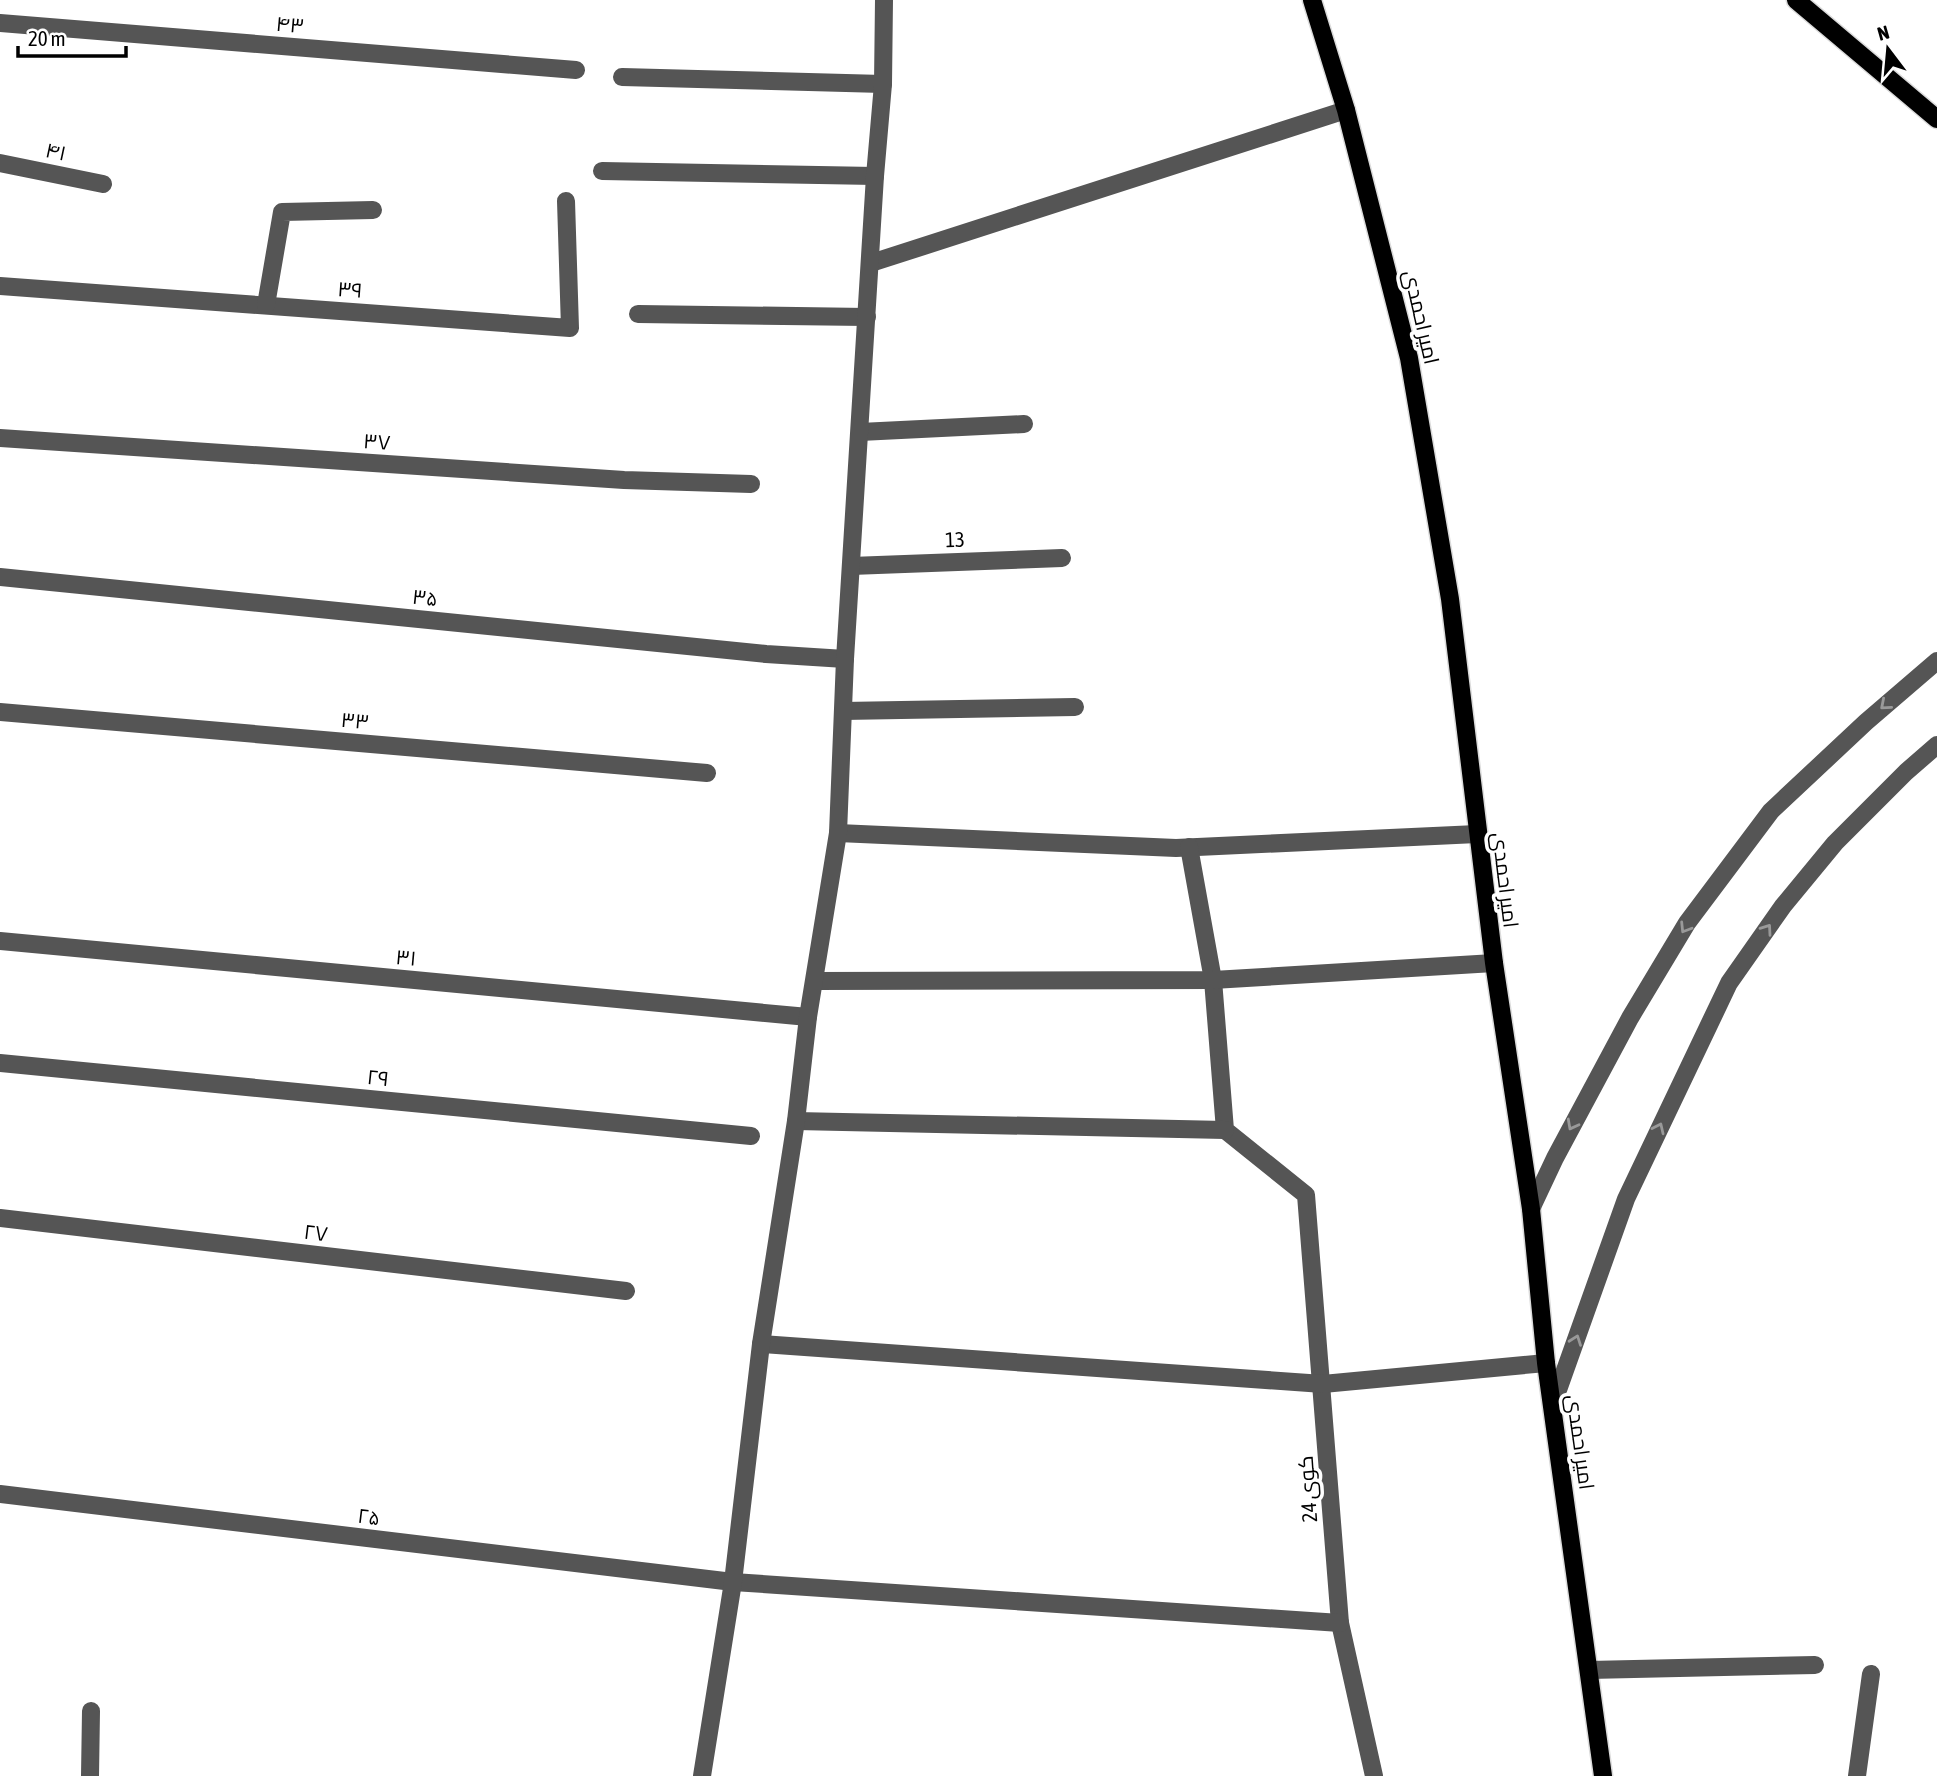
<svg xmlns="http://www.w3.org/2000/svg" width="1937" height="1776" font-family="'Asap Condensed',Cairo,sans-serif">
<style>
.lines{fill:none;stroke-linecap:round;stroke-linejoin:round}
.major-casing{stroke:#dbdbdb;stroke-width:21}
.minor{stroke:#555;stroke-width:18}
.major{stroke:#000;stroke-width:18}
.oneway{stroke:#999}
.labels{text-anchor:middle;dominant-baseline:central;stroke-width:7;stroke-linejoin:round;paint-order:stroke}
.street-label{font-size:21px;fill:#000;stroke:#fff}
</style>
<rect width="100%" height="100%" fill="#fff"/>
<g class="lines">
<defs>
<g id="major">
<polyline points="1312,0 1346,110 1409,358 1450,599 1494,963 1531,1209 1546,1363 1603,1776"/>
<polyline points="1796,0 1937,119"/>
</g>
</defs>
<!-- major casing -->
<use href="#major" class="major-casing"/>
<!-- minor -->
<g class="minor">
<polyline points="0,23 576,70"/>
<polyline points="622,77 883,84"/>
<polyline points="0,163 103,184"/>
<polyline points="602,171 875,176"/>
<polyline points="871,263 1346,110"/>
<polyline points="0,286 570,328 566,201"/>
<polyline points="266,305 282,212 373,210"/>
<polyline points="638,314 867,317"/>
<polyline points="860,432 1024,424"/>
<polyline points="0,438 624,480 751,484"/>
<polyline points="851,566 1062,558"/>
<polyline points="0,577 766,654 845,659"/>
<polyline points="843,711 1075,707"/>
<polyline points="0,712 707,773"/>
<polyline points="838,833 1176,848 1477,834"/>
<polyline points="1189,847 1213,980 1225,1130 1306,1195 1340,1623 1374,1776"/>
<polyline points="0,941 808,1017"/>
<polyline points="815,981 1213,980 1494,963"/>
<polyline points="0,1063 751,1136"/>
<polyline points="796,1121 1225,1130"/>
<polyline points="1531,1209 1555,1158 1630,1018 1687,923 1771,811 1866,722 1937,661"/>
<polyline points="0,1218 626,1291"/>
<polyline points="761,1344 1323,1384 1546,1363"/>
<polyline points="1553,1404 1626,1199 1729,983 1783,906 1835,843 1906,772 1937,745"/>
<polyline points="0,1494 733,1582 1340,1623"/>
<polyline points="1589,1670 1815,1665"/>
<polyline points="90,1776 91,1711"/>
<polyline points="702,1776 733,1582 761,1344 796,1121 808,1017 838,833 845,659 875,176 883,84 884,0"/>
<polyline points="1857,1776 1871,1674"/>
</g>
<!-- major -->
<use href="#major" class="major"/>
</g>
<!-- one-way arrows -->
<defs><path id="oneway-chevron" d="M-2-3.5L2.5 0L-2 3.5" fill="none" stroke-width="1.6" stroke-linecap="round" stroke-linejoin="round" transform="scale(1.75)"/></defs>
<g class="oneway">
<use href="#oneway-chevron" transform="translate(1885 705) rotate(139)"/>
<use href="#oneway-chevron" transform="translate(1685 928) rotate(122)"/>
<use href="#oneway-chevron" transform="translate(1767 929) rotate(-55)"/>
<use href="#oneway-chevron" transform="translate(1572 1125) rotate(118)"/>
<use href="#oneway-chevron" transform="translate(1659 1128) rotate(-65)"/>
<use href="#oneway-chevron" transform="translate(1576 1340) rotate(-70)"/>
</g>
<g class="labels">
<!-- street labels -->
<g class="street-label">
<text transform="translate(290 24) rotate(5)">۴۳</text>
<text transform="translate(56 151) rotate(12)">۴۱</text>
<text transform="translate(350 289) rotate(4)">۳۹</text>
<text transform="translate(1422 317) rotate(77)">امیر احمدی</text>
<text transform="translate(377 441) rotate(4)">۳۷</text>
<text transform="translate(955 539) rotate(-2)">13</text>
<text transform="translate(425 597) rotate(6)">۳۵</text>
<text transform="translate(355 720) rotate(5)">۳۳</text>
<text transform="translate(1506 880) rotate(83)">امیر احمدی</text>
<text transform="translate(406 957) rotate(5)">۳۱</text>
<text transform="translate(378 1077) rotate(6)">۲۹</text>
<text transform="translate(316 1232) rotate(7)">۲۷</text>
<text transform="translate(1581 1442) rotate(82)">امیر احمدی</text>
<text transform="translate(1307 1489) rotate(-94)">کوی 24</text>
<text transform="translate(369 1516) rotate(7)">۲۵</text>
</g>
</g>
<!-- north arrow -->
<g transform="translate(1888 49) rotate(344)" stroke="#ffffff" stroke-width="5" paint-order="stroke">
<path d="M0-5L12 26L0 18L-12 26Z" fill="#000000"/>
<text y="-10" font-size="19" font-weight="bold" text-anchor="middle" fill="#000000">N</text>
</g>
<!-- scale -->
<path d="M18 46v10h108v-10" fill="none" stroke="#000000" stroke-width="3.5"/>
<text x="28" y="46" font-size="21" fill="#000000" stroke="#ffffff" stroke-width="5" paint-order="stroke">20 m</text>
</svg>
